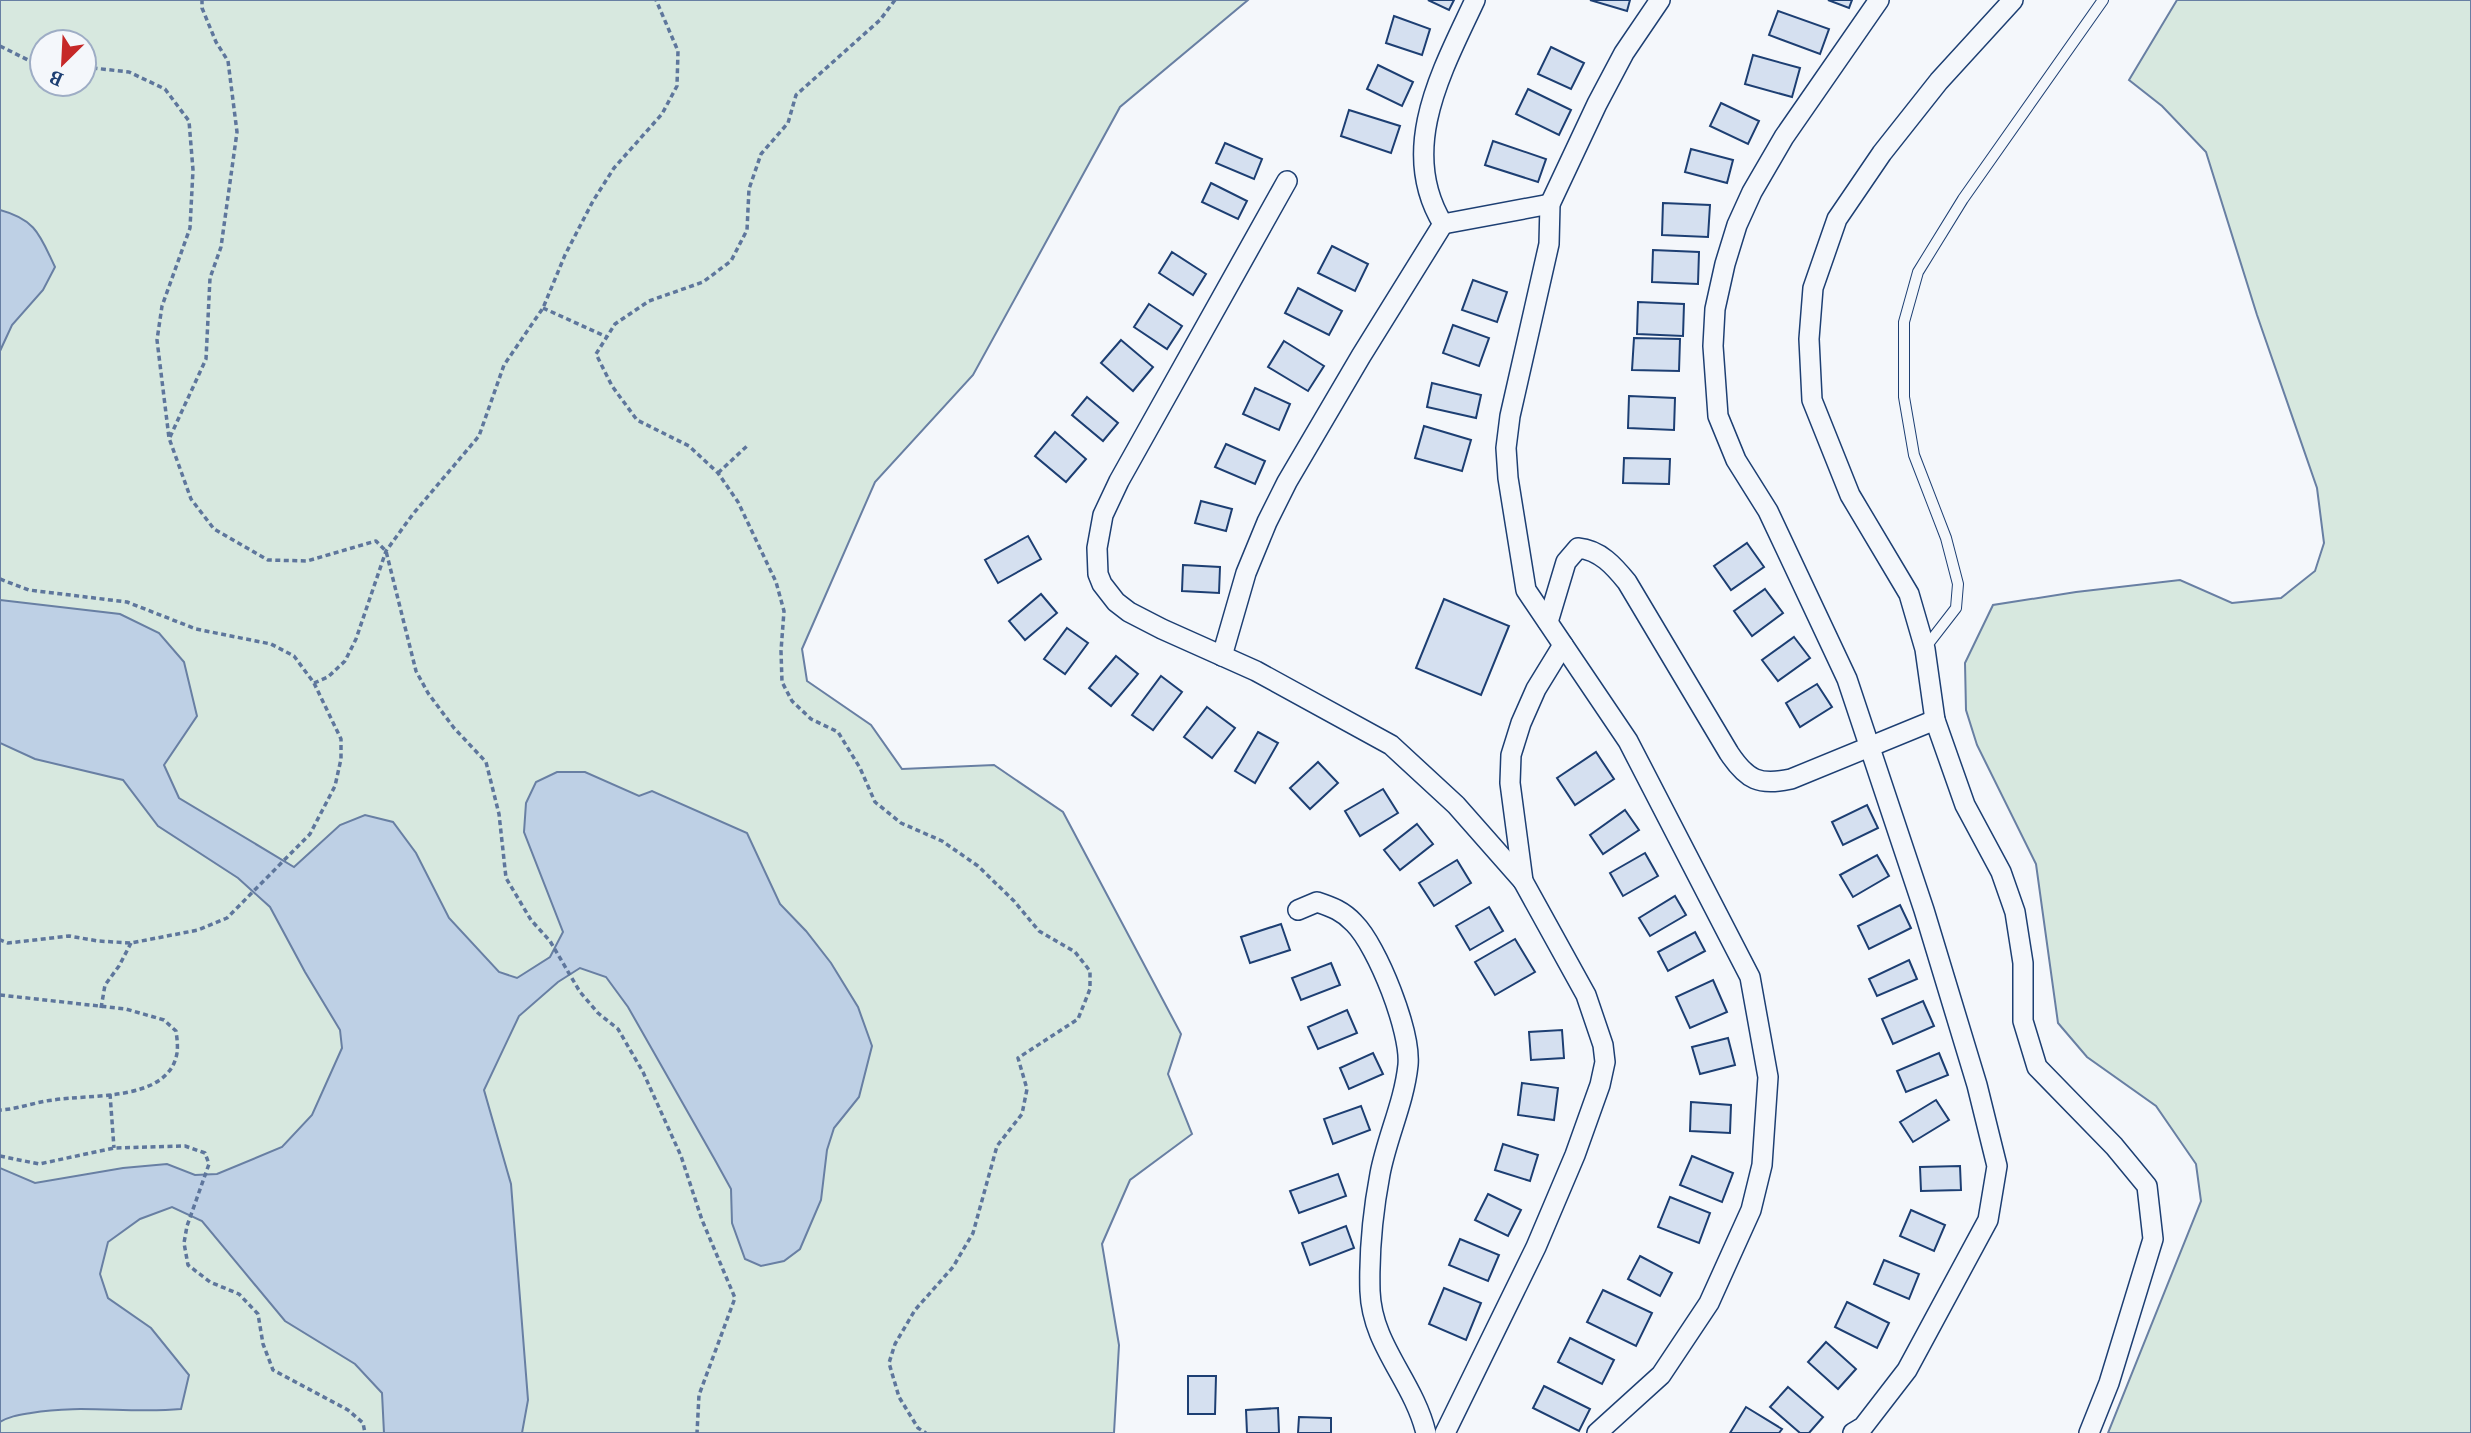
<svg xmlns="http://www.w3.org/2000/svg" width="2471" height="1433" font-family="'PT Serif',serif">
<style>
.green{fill:#d7e8df;stroke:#687fa3;stroke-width:2;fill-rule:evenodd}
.water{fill:#bed0e5;stroke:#687fa3;stroke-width:2}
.building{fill:#d5e0f0;stroke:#1d3f73;stroke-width:2}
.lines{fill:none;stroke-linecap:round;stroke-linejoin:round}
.service-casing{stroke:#1d3f73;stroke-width:12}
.minor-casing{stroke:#1d3f73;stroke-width:22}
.path{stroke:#5e769c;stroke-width:3.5;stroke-dasharray:5 3.5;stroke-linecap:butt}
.service{stroke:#f4f7fb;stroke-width:10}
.minor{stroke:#f4f7fb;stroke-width:19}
</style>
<rect width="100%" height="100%" fill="#f4f7fb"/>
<!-- green -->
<g class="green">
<path d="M0,0H1248L1120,107L973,375L875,482L802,649L807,681L871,725L902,769L994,765L1063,812L1181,1034L1168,1074L1192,1134L1130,1180L1102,1244L1119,1345L1114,1433H0ZM42,42H84V84H42Z"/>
<polygon points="2177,0 2471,0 2471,1433 2108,1433 2201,1201 2196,1164 2156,1106 2087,1057 2058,1023 2036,864 1977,745 1966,710 1965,663 1993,605 2076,592 2180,580 2232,603 2281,598 2315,571 2324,543 2317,488 2257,315 2206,152 2162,106 2129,80"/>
</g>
<!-- water -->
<g class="water">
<path d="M0,210C37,220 40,236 55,267L43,290L12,325L0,351Z"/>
<path d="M0,600L120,614L159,633L184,662L197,716L164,765L179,798L294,867L340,825L365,815L393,822L416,853L449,918L499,972L517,978L550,957L563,932L524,832L526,803L536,782L557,772H585L639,796L652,791L747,833L780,904L806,931L831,963L858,1007L872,1046L859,1097L834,1128L827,1150L821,1200L800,1249L784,1261L761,1266L745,1259L732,1223L731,1189L715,1160L628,1007L606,977L580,968L558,982L519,1016L484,1090L511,1184L528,1400L522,1433H384L382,1393L355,1364L285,1321L202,1221L172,1207L140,1219L108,1242L100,1274L108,1298L151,1328L189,1375L181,1409C131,1414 81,1404 31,1413C19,1415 10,1416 0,1422V1168L35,1183L123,1168L167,1164L195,1175L217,1174L282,1147L312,1115L342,1048L340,1030L305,972L270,907L238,878L158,826L123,780L35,759L0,743Z"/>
</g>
<!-- building -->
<g class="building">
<polygon points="1428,0 1454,0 1449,10"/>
<polygon points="1590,0 1630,0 1627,11"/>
<polygon points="1828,0 1852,0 1849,8"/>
<polygon points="1778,11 1829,29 1820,54 1769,35"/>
<polygon points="1394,16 1430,29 1422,55 1386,43"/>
<polygon points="1551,47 1584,63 1571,89 1538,74"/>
<polygon points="1753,55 1800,68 1792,97 1745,84"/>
<polygon points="1378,65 1413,82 1402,106 1367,89"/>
<polygon points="1528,89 1571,110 1559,135 1516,114"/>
<polygon points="1721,103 1759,121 1748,144 1710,126"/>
<polygon points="1349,110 1400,126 1391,153 1341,136"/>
<polygon points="1493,141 1546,159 1538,182 1485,165"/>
<polygon points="1225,143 1262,159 1254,179 1216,163"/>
<polygon points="1691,149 1733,160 1727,183 1685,172"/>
<polygon points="1211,183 1247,201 1238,219 1202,202"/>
<polygon points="1663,203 1710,205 1708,237 1662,235"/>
<polygon points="1332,246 1368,264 1355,291 1318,273"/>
<polygon points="1653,250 1699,252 1698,284 1652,282"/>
<polygon points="1172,252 1206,274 1193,295 1159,273"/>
<polygon points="1473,280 1507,292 1497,322 1462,310"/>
<polygon points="1298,288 1342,311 1329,335 1285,313"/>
<polygon points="1638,302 1684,304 1683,336 1637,334"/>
<polygon points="1149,304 1182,326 1167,349 1134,327"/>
<polygon points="1453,325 1489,338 1479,366 1443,353"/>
<polygon points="1634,338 1680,339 1679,371 1632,370"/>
<polygon points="1121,340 1153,367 1133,391 1101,363"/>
<polygon points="1284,341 1324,366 1308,391 1268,367"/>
<polygon points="1432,383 1481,395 1476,418 1427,407"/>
<polygon points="1255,388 1290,404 1279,430 1243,414"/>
<polygon points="1629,396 1675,398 1674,430 1628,428"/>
<polygon points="1087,397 1118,423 1103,441 1072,415"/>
<polygon points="1424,426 1471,440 1462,471 1415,458"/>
<polygon points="1055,432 1086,459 1066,482 1035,456"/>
<polygon points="1226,444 1265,461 1255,484 1215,467"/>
<polygon points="1624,458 1670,459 1669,484 1623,483"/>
<polygon points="1201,501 1232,509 1226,531 1195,523"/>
<polygon points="1028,536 1041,559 998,583 985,560"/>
<polygon points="1747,543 1764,567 1731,590 1714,566"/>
<polygon points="1183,565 1220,567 1219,593 1182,591"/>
<polygon points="1765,589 1783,613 1752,636 1734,611"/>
<polygon points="1041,594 1057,613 1025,640 1009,621"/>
<polygon points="1444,599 1509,626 1481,695 1416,668"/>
<polygon points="1067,628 1088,643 1065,674 1044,659"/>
<polygon points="1794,637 1810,658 1778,681 1762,660"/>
<polygon points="1116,656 1138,674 1111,706 1089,688"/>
<polygon points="1161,676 1182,692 1153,730 1132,715"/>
<polygon points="1817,684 1832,707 1800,727 1786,703"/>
<polygon points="1207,707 1235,728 1212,758 1184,737"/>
<polygon points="1258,732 1278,743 1255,783 1235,771"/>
<polygon points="1596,752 1614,779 1575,805 1557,778"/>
<polygon points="1318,762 1338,783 1310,809 1290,788"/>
<polygon points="1383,789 1398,813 1360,836 1345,811"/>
<polygon points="1867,805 1878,828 1843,845 1832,822"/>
<polygon points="1625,810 1639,830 1603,854 1590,835"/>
<polygon points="1417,824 1433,844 1400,870 1384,850"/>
<polygon points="1645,853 1658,876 1623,896 1610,873"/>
<polygon points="1877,855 1889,876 1853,897 1840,875"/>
<polygon points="1457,860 1471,883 1434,906 1419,883"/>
<polygon points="1675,896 1686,915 1650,936 1639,918"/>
<polygon points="1900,905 1911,928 1869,949 1858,926"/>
<polygon points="1489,907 1503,931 1470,950 1456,926"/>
<polygon points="1281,924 1290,950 1250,963 1241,937"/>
<polygon points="1695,932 1705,951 1668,971 1658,952"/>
<polygon points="1515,939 1535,972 1495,995 1475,962"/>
<polygon points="1909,960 1917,979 1877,996 1869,979"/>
<polygon points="1331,963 1340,985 1301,1000 1292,978"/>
<polygon points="1713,980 1727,1012 1690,1028 1676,997"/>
<polygon points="1923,1001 1934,1026 1893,1044 1882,1019"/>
<polygon points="1347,1010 1357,1033 1318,1049 1308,1027"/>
<polygon points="1562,1030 1564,1058 1531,1060 1529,1032"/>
<polygon points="1728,1038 1735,1065 1700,1074 1692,1047"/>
<polygon points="1373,1053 1383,1074 1349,1089 1340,1068"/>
<polygon points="1939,1053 1948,1075 1906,1092 1897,1071"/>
<polygon points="1522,1083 1558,1088 1554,1120 1518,1115"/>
<polygon points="1936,1100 1949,1120 1913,1142 1900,1122"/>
<polygon points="1691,1102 1731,1105 1730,1133 1690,1131"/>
<polygon points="1361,1106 1370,1130 1333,1144 1324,1119"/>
<polygon points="1503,1144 1538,1155 1530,1181 1495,1170"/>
<polygon points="1692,1156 1733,1173 1722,1202 1680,1185"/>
<polygon points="1960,1166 1961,1190 1921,1191 1920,1167"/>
<polygon points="1338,1174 1346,1196 1299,1213 1290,1191"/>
<polygon points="1488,1194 1521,1210 1508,1236 1475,1220"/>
<polygon points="1670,1197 1710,1213 1699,1243 1658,1227"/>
<polygon points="1911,1210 1945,1225 1934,1251 1900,1236"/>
<polygon points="1346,1226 1354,1248 1310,1265 1302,1243"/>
<polygon points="1460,1239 1499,1255 1488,1281 1449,1265"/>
<polygon points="1640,1256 1672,1273 1660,1296 1628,1279"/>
<polygon points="1884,1260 1919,1274 1909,1299 1874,1284"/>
<polygon points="1444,1288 1481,1303 1466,1340 1429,1324"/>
<polygon points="1603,1290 1652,1313 1636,1346 1587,1322"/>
<polygon points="1847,1302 1889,1323 1877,1348 1835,1327"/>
<polygon points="1570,1338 1614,1360 1602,1384 1558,1362"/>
<polygon points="1826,1342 1856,1369 1838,1389 1808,1362"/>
<polygon points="1188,1376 1216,1376 1215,1414 1188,1414"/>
<polygon points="1544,1386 1590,1409 1579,1431 1533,1408"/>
<polygon points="1788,1387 1823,1417 1809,1433 1800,1433 1770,1407"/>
<polygon points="1746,1407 1782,1429 1779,1433 1730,1433"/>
<polygon points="1278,1408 1279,1433 1247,1433 1246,1410"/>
<polygon points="1299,1417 1331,1418 1331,1433 1298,1433"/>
</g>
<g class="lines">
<defs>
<polyline id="service" points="1925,648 1956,608 1958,584 1946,538 1914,455 1904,397 1904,322 1918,272 1963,199 2103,0"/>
<g id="minor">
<path d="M1475,0C1443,69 1397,149 1443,224L1550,204"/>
<polyline points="2013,0 1939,81 1882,153 1837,219 1813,288 1809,339 1812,400 1850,495 1909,594 1925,649 1935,720 1965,805 2001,872 2015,912 2023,963 2023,1021 2037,1067 2114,1146 2147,1186 2153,1239 2109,1383 2089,1433"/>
<polyline points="1287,181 1119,481 1103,515 1097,548 1098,574 1102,584 1116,602 1129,612 1162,629 1256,671 1391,745 1456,805 1523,881"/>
<path d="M1548,622L1566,562L1578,548C1600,550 1614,566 1627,582L1729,753C1747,780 1759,786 1791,779L1935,720"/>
<polyline points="1222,656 1246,573 1267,522 1287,482 1361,356 1443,224"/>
<path d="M1298,910L1317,902C1332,907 1343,911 1354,923C1378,947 1411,1032 1408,1065C1404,1103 1387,1137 1380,1174C1373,1211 1369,1253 1370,1291C1372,1346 1413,1380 1426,1433"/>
<polyline points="1445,1433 1536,1247 1575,1155 1600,1085 1605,1062 1603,1045 1586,995 1523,881 1510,783 1511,755 1521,723 1536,689 1563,645"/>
<polyline points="1597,1433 1661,1375 1709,1303 1751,1210 1762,1165 1768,1077 1750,977 1628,741 1526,590 1508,478 1506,448 1510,416 1549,244 1550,204 1597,104 1624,53 1660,0"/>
<polyline points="1853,1433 1863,1427 1907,1370 1988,1220 1997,1166 1977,1085 1924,910 1847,679 1768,511 1736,460 1718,416 1713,346 1715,309 1725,264 1737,225 1752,192 1784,137 1879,0"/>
</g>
</defs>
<!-- service casing -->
<use href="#service" class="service-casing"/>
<!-- minor casing -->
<use href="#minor" class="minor-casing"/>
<!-- path -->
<g class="path">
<polyline points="895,0 880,20 796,95 788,123 761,154 749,189 747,230 731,261 703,282 649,301 615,324 596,354 612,386 637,420 689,446 718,473 738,502 776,582 784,611 781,651 782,682 792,701 811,719 838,732 860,768 875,802 901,823 942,841 978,866 1014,901 1039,931 1075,952 1090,971 1090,989 1078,1019 1018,1058 1027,1089 1022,1114 997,1146 973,1233 953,1267 915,1310 895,1344 889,1363 899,1397 918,1428 926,1433"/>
<polyline points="0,46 42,67"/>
<polyline points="84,67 129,72 165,89 189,121 193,170 190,228 162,306 157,340 169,438 191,499 214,529 268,560 307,561 376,541 386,551 416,671 428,693 454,728 486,762 499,814 506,878 531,920 550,941 580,992 598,1013 618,1029 643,1072 681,1156 702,1220 735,1298 699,1395 697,1433"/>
<polyline points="543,308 607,337"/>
<polyline points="170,437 206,359 210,278 221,247 237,132 228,61 216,42 202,8 202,0"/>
<polyline points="718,473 747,446"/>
<polyline points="0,579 29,590 127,602 196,629 271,644 294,656 314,683 341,739 341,759 335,786 310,834 227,918 198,930 131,943 98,941 69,936 8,943 0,940"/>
<polyline points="314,683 328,677 345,661 356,639 386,551 413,514 479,436 504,365 543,308 565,255 593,201 614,168 662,114 677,86 678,51 656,0"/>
<path d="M0,995L126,1009L164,1020L176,1031C177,1038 178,1046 177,1053C169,1102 90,1094 53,1100C35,1102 19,1109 0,1110"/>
<polyline points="101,1008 105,985 119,966 131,943"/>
<polyline points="110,1094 114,1148"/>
<polyline points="0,1156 39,1164 114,1148 185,1146 205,1153 209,1164 187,1226 184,1243 188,1265 210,1282 239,1294 258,1314 263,1344 273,1370 348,1410 363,1423 365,1433"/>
</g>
<!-- service -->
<use href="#service" class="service"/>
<!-- minor -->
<use href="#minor" class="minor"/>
</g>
<!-- north arrow -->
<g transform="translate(63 63) rotate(204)"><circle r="33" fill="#f4f7fb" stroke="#9eadc5" stroke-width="2"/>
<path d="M0-5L12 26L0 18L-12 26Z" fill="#c62828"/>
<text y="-10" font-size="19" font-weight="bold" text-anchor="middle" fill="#1d3f73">B</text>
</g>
</svg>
